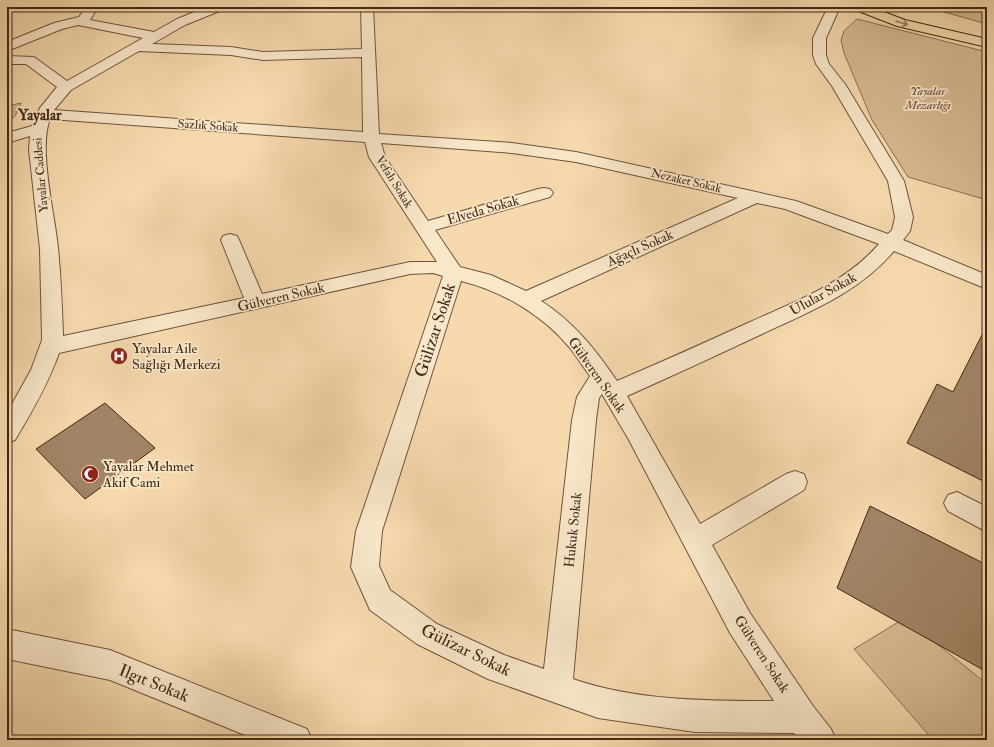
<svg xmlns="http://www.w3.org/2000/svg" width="994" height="747" font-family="'IM FELL Double Pica',serif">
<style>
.green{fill:#d7bb94;stroke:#8c7056}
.building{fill:#a08465;stroke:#422618}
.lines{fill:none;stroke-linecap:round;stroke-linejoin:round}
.minor-casing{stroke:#6f533d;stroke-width:2}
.major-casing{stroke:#422618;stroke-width:2}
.minor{fill:#f9e7ca;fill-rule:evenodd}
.major{fill:#f6daad;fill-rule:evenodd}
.oneway{stroke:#9c8062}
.labels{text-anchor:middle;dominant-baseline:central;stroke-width:3.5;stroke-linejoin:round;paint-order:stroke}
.far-park-label{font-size:12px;font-style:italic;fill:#674b37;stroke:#f9e7ca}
.far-street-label{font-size:12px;fill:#422618;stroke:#f9e7ca}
.street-label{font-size:14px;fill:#422618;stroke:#f9e7ca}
.poi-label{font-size:14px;fill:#422618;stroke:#f9e7ca;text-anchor:start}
.far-district-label{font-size:15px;font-weight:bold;fill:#422618;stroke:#f9e7ca}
.near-street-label{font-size:17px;fill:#422618;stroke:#f9e7ca}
</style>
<rect width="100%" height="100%" fill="#f6daad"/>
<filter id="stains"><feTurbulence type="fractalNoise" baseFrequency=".005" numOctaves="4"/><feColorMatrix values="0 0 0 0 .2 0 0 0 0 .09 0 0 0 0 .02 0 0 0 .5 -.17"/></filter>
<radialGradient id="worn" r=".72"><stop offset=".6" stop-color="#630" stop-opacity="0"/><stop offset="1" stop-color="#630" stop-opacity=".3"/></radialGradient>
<!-- green -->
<g class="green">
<polygon points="926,7 987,7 987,24"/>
<polygon points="857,19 987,52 987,200 908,177 872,120 844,53 841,40 844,31"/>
<polygon points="21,103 15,116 7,123 7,106"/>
<polygon points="905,618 987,684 987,740 933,740 854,649"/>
</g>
<!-- building -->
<g class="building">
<polygon points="987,325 987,483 907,443 937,384 953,392"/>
<polygon points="105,403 155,448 85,499 36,449"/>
<polygon points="870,506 987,565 987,672 837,588"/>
</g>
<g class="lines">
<defs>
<g id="minor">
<path d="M86,7H98L90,20L154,32L177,19L207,7H224L222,10L185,25L152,44L231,47L263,52L362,49L361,7H373L379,134L512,143L576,152L796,201L888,234L892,230L895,217L888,181L832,86L816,64L813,55V38L828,7H840L826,38V55L829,64L845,84L904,181L913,217L910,231L903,240L987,275V289L894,251C858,293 811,311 762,334C717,355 672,376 627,396L700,524L786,474L795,471L804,474L807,482L804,490L712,545L750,613L813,706L831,729L836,740H800L794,733L695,732L598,718L488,679L417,644L370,610L351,567L356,531L443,276L433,273L410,274L59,353C48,384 32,412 15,440L7,443V413L31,370L42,340L40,249L29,150L30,136L7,143V133L32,126L40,108L57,87L26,64H7V56L34,57L67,81L143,38L78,25L62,29L7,51V42L54,23L79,17ZM139,51L231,55L263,60L362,57L363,132L54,110L71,90ZM50,119L365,142L369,157L437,262H410L262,294L239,240L237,236L230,234L223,236L221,240L244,298L63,336C62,307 61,277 58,248C55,215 38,149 50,119ZM381,143L512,153L576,162L738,198L526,291L491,275L460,267L435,230L550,197L553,193L550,189L544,188L538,189L428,221L385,157ZM757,203L785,209L879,244C845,283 797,301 750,322C706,342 662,362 617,381C596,350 573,321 541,301ZM461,281C502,291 543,315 570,348C577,357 583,367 590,376L577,397L572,420L544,669L504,655L437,624L390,590L379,566L382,531ZM602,394L629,440L730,633L774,701C708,701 636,701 573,679L596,420L599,398Z"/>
<polygon points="852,7 887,7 885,10 865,13 854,10"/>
<polygon points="957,492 987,507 987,532 948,511 944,503 948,495"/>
<polygon points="7,629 110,650 307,729 312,740 257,740 110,680 7,659"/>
</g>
<polygon id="major" points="860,7 871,7 905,20 987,39 987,47 897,26 861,12 859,9"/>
</defs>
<!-- minor casing -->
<use href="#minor" class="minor-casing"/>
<!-- major casing -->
<use href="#major" class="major-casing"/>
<!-- minor -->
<use href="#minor" class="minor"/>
<!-- major -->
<use href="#major" class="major"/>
</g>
<!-- one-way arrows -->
<defs><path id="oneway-shaft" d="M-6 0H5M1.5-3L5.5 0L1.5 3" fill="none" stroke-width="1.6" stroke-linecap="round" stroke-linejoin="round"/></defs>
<use class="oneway" href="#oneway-shaft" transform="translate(902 23) rotate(16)"/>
<!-- icons -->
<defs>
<symbol id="hospital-disc" viewBox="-11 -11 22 22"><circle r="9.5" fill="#8f2418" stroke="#f9e7ca"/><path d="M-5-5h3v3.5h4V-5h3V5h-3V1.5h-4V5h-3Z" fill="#fff"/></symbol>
<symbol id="mosque-disc" viewBox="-11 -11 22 22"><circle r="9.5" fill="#8f2418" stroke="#f9e7ca"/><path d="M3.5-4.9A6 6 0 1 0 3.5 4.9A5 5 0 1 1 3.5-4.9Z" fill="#fff"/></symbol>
</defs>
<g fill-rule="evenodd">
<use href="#hospital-disc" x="109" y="346" width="20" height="20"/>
<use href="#mosque-disc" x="80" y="464" width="20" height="20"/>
</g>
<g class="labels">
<!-- far-park labels -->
<g class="far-park-label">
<text x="928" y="91">Yayalar<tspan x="928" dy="14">Mezarlığı</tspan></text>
</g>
<!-- far-street labels -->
<g class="far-street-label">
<text transform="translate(208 126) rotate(4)">Sazlık Sokak</text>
<text transform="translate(41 175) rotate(-95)">Yayalar Caddesi</text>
<text transform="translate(686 181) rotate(13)">Nezaket Sokak</text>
<text transform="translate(394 182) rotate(58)">Vefalı Sokak</text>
</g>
<!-- street labels -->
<g class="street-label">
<text transform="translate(483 210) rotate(-16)">Elveda Sokak</text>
<text transform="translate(640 248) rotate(-24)">Ağaçlı Sokak</text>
<text transform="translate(823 294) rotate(-29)">Ulular Sokak</text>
<text transform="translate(281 297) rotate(-13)">Gülveren Sokak</text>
<text transform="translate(597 375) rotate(55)">Gülveren Sokak</text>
<text transform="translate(573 530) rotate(-84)">Hukuk Sokak</text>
<text transform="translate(762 654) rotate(57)">Gülveren Sokak</text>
</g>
<!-- poi labels -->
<g class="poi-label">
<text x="132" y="348">Yayalar Aile<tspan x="132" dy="16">Sağlığı Merkezi</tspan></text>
<text x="103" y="466">Yayalar Mehmet<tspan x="103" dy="16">Akif Cami</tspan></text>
</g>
<!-- far-district labels -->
<g class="far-district-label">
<text x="40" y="115">Yayalar</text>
</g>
<!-- near-street labels -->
<g class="near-street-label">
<text transform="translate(435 330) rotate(-72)">Gülizar Sokak</text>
<text transform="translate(466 650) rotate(26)">Gülizar Sokak</text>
<text transform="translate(154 683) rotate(22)">Ilgıt Sokak</text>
</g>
</g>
<!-- margin -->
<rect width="994" height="747" fill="none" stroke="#f6daad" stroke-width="24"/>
<rect x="8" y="8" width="978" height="731" fill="none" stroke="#422618" stroke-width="2"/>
<rect x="12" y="12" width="970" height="723" fill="none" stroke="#422618"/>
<rect width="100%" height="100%" filter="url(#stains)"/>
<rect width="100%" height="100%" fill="url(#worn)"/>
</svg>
